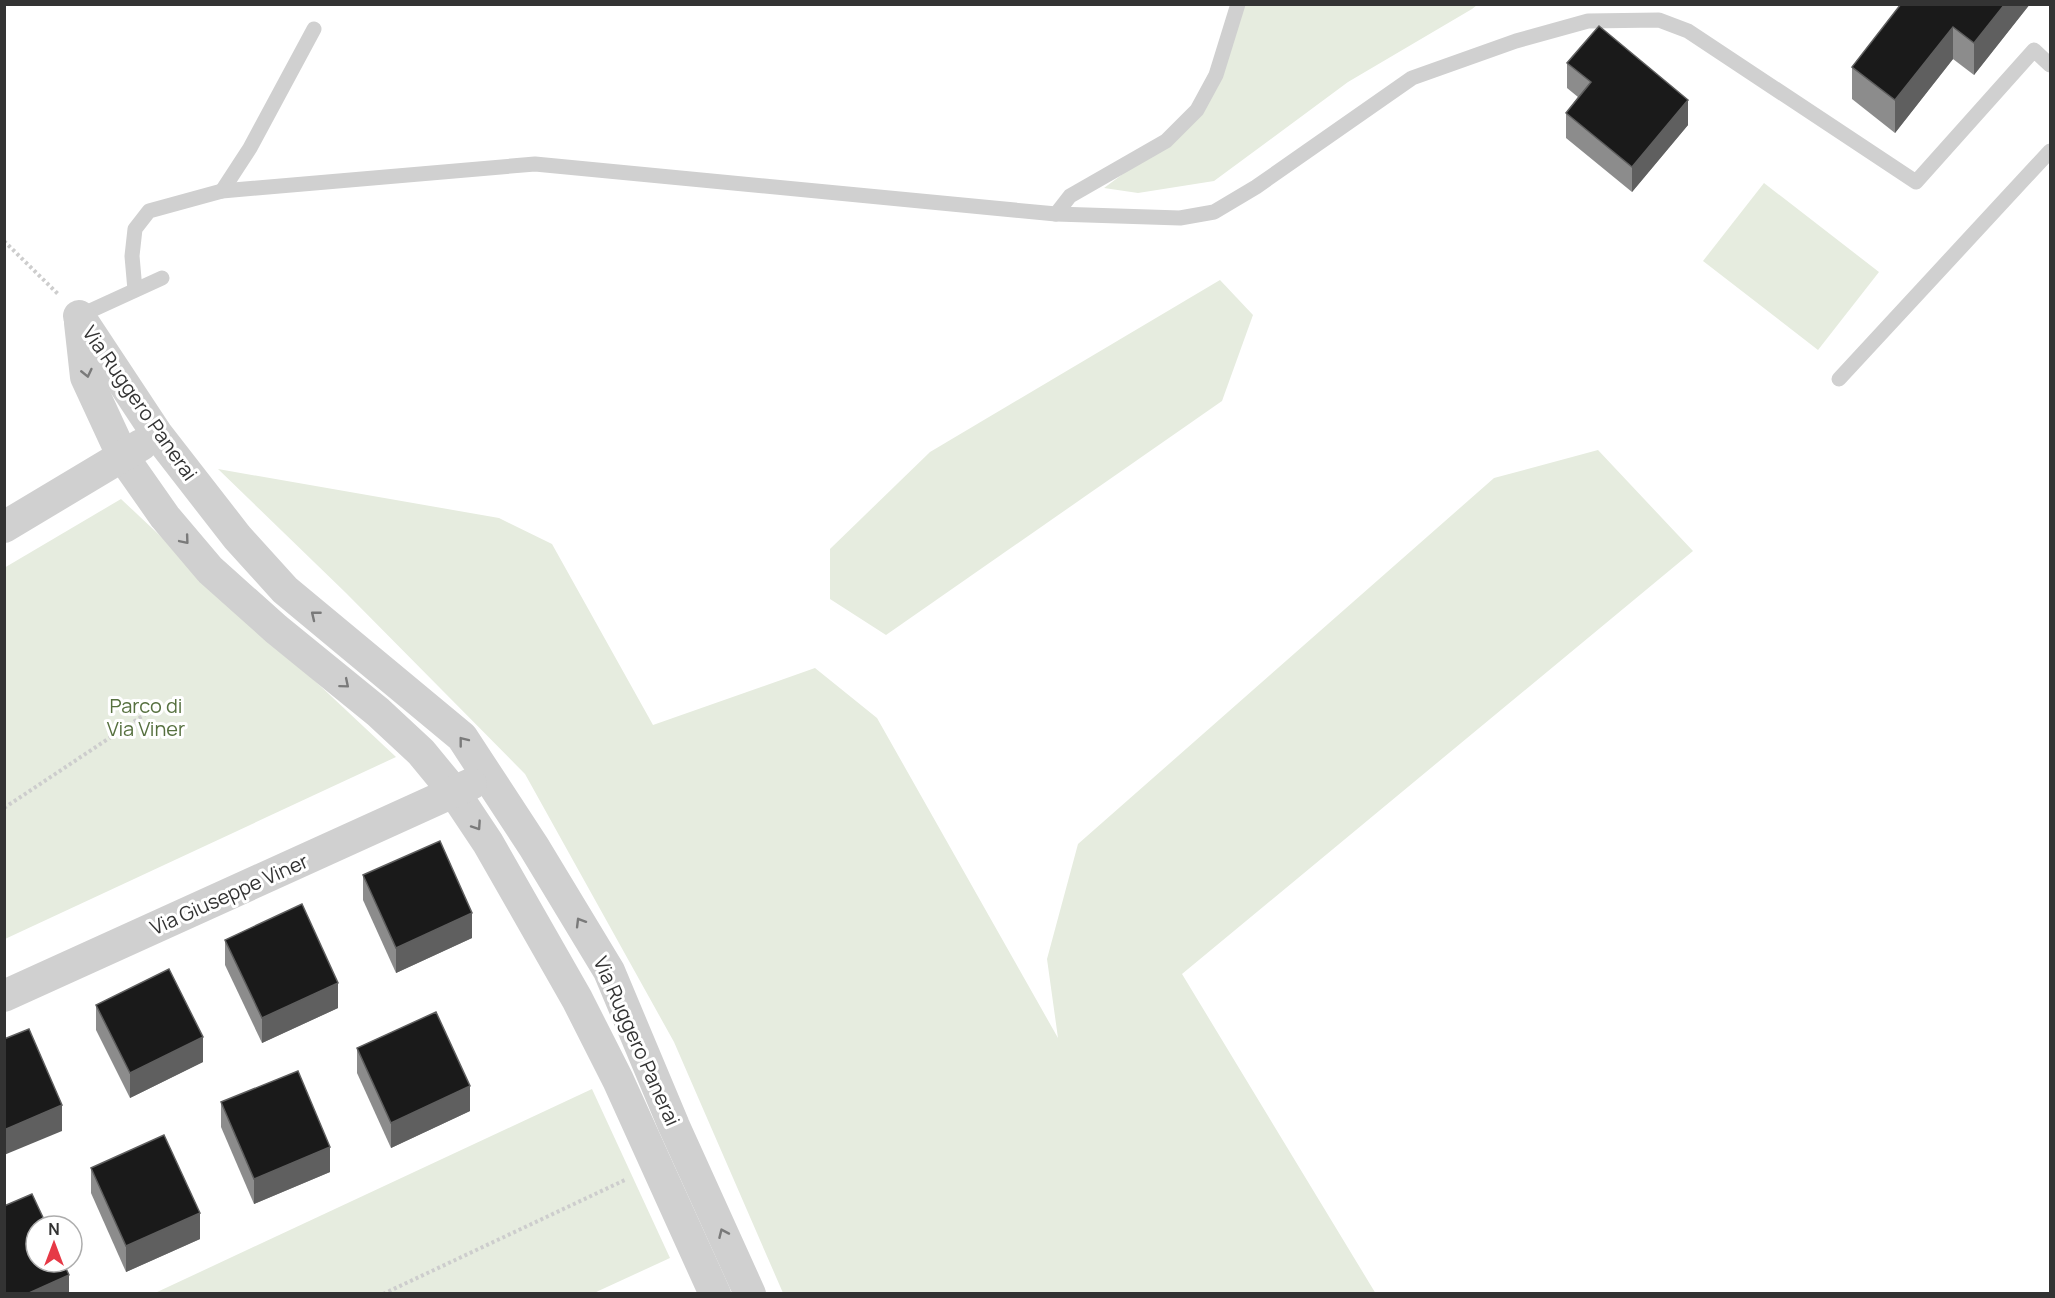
<svg xmlns="http://www.w3.org/2000/svg" width="2055" height="1298" font-family="Manrope,sans-serif">
<style>
.green{fill:#e6ecdf}
.lines{fill:none;stroke-linecap:round;stroke-linejoin:round}
.path{stroke:#cdcdcd;stroke-width:4;stroke-dasharray:3 3;stroke-linecap:butt}
.service{stroke:#d0d0d0;stroke-width:15}
.minor{stroke:#d0d0d0;stroke-width:32}
.wall{fill:#8c8c8c}
.shaded-wall{fill:#5f5f5f}
.building{fill:#1a1a1a;stroke:#5f5f5f;stroke-width:1.5}
.oneway{stroke:#7a7a7a}
.labels{text-anchor:middle;dominant-baseline:central;stroke-width:6;stroke-linejoin:round;paint-order:stroke}
.street-label{font-size:20px;fill:#333;stroke:#fff}
.park-label{font-size:20px;fill:#56703f;stroke:#fff}
</style>
<rect width="100%" height="100%" fill="#fff"/>
<!-- green -->
<g class="green">
<polygon points="1244,5 1477,5 1472,9 1348,82 1214,181 1138,193 1104,188 1143,159 1175,139"/>
<polygon points="1764,183 1879,272 1818,350 1703,261"/>
<polygon points="1220,280 1253,315 1222,401 886,635 830,599 830,549 930,452"/>
<polygon points="1598,450 1693,551 1182,974 1376,1294 783,1293 674,1042 525,774 346,593 218,469 499,518 552,544 653,725 815,668 877,718 1058,1038 1047,959 1078,844 1494,478"/>
<polygon points="121,499 396,757 5,939 4,568"/>
<polygon points="592,1089 670,1258 594,1293 155,1293"/>
</g>
<g class="lines">
<!-- path -->
<g class="path">
<polyline points="4,241 58,294"/>
<polyline points="4,808 147,713"/>
<polyline points="383,1294 627,1179"/>
</g>
<!-- service -->
<g class="service">
<polyline points="222,191 250,148 314,29"/>
<polyline points="1056,214 1070,196 1166,141 1197,110 1216,75 1238,4"/>
<polyline points="135,290 132,256 135,229 149,211 222,191 535,164 1056,214 1180,218 1214,212 1256,187 1412,78 1516,41 1588,21 1659,20 1688,31 1916,182 2034,50 2050,65"/>
<polyline points="79,316 162,278"/>
<polyline points="1839,379 2050,151"/>
</g>
<!-- minor -->
<g class="minor">
<polyline points="79,316 157,434 237,537 285,590 462,737 534,847 609,971 674,1126 750,1294"/>
<polyline points="80,323 86,377 123,457 165,517 210,570 276,629 378,712 421,752 454,792 488,843 577,999 618,1080 715,1294"/>
<polyline points="4,527 141,445"/>
<polyline points="4,996 471,784"/>
</g>
</g>
<!-- wall -->
<g class="wall">
<polygon points="1901,4 2030,4 1974,75 1953,59 1895,133 1852,99 1852,67"/>
<polygon points="1567,63 1688,125 1632,192 1566,138 1566,113 1578,97 1567,88"/>
<polygon points="363,875 472,938 396,973 363,900"/>
<polygon points="225,940 338,1008 262,1043 225,965"/>
<polygon points="96,1005 203,1062 130,1098 96,1030"/>
<polygon points="357,1048 470,1111 391,1148 357,1073"/>
<polygon points="221,1102 330,1172 254,1204 221,1127"/>
<polygon points="91,1168 200,1239 126,1272 91,1193"/>
</g>
<!-- shaded-wall -->
<g class="shaded-wall">
<polygon points="2005,4 2030,4 1974,75 1974,43"/>
<polygon points="1953,27 1953,59 1895,133 1895,100"/>
<polygon points="1688,100 1688,125 1632,192 1632,167"/>
<polygon points="472,913 472,938 396,973 396,948"/>
<polygon points="338,983 338,1008 262,1043 262,1018"/>
<polygon points="203,1037 203,1062 130,1098 130,1073"/>
<polygon points="470,1086 470,1111 391,1148 391,1123"/>
<polygon points="62,1105 62,1131 4,1155 4,1130"/>
<polygon points="330,1147 330,1172 254,1204 254,1179"/>
<polygon points="200,1213 200,1239 126,1272 126,1246"/>
<polygon points="69,1275 69,1293 29,1293"/>
</g>
<!-- building -->
<g class="building">
<polygon points="1901,4 2005,4 1974,43 1953,27 1895,100 1852,67"/>
<polygon points="1599,26 1688,100 1632,167 1566,113 1591,82 1567,63"/>
<polygon points="440,841 472,913 396,948 363,875"/>
<polygon points="302,904 338,983 262,1018 225,940"/>
<polygon points="169,969 203,1037 130,1073 96,1005"/>
<polygon points="436,1012 470,1086 391,1123 357,1048"/>
<polygon points="29,1029 62,1105 4,1130 4,1039"/>
<polygon points="298,1071 330,1147 254,1179 221,1102"/>
<polygon points="164,1135 200,1213 126,1246 91,1168"/>
<polygon points="32,1194 47,1226 36,1226 36,1262 63,1262 69,1275 29,1293 4,1293 4,1206"/>
</g>
<!-- one-way arrows -->
<defs><path id="oneway-chevron" d="M-2-3.5L2.5 0L-2 3.5" fill="none" stroke-width="1.6" stroke-linecap="round" stroke-linejoin="round" transform="scale(1.5)"/></defs>
<g class="oneway">
<use href="#oneway-chevron" transform="translate(87 373) rotate(77)"/>
<use href="#oneway-chevron" transform="translate(185 540) rotate(50)"/>
<use href="#oneway-chevron" transform="translate(315 615) rotate(-141)"/>
<use href="#oneway-chevron" transform="translate(345 684) rotate(40)"/>
<use href="#oneway-chevron" transform="translate(463 741) rotate(-128)"/>
<use href="#oneway-chevron" transform="translate(477 826) rotate(56)"/>
<use href="#oneway-chevron" transform="translate(580 922) rotate(-121)"/>
<use href="#oneway-chevron" transform="translate(723 1233) rotate(-114)"/>
</g>
<g class="labels">
<!-- street labels -->
<g class="street-label">
<text transform="translate(140 403) rotate(55)">Via Ruggero Panerai</text>
<text transform="translate(229 894) rotate(-24)">Via Giuseppe Viner</text>
<text transform="translate(637 1041) rotate(66)">Via Ruggero Panerai</text>
</g>
<!-- park labels -->
<g class="park-label">
<text x="146" y="705">Parco di<tspan x="146" dy="23">Via Viner</tspan></text>
</g>
</g>
<!-- border -->
<rect width="2055" height="1298" fill="none" stroke="#333333" stroke-width="12"/>
<!-- north arrow -->
<g transform="translate(54 1244)"><circle r="28" fill="#ffffff" stroke="#adadad" stroke-width="1.5"/>
<path d="M0-4.5L10 22L0 15L-10 22Z" fill="#e63946"/>
<text y="-9" font-size="16" font-weight="bold" text-anchor="middle" fill="#333333">N</text>
</g>
</svg>
